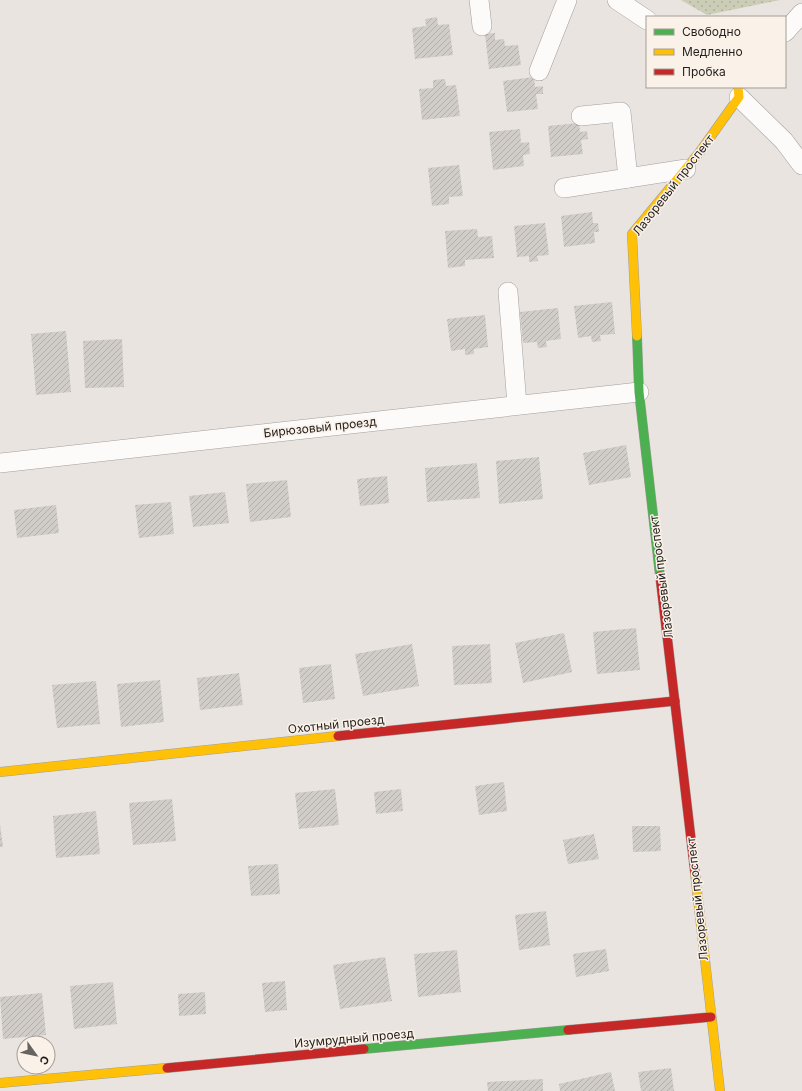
<svg xmlns="http://www.w3.org/2000/svg" width="802" height="1091" font-family="Inter,sans-serif">
<style>
.grass{fill:url(#grass-dots)}
.building{fill:url(#building-hatch)}
.lines{fill:none;stroke-linecap:round;stroke-linejoin:round}
.street-casing{stroke:#a39f9c;stroke-width:20}
.fast-casing{stroke:#a39f9c;stroke-width:10}
.slow-casing{stroke:#a39f9c;stroke-width:10}
.jam-casing{stroke:#a39f9c;stroke-width:10}
.street{stroke:#fcfbfa;stroke-width:19}
.fast{stroke:#4caf50;stroke-width:9}
.slow{stroke:#ffc107;stroke-width:9}
.jam{stroke:#c62828;stroke-width:9}
.labels{text-anchor:middle;dominant-baseline:central;stroke-width:3;stroke-linejoin:round;paint-order:stroke}
.street-label{font-size:12px;fill:#211e1b;stroke:#faf1e9}
</style>
<defs>
<pattern id="grass-dots" width="8" height="8" patternUnits="userSpaceOnUse"><rect width="8" height="8" fill="#cbcdb7"/><path d="M2 2h.1M6 6h.1" fill="none" stroke="#aeb09d" stroke-width="1.8" stroke-linecap="round"/></pattern>
<pattern id="building-hatch" width="6" height="6" patternUnits="userSpaceOnUse"><rect width="6" height="6" fill="#d0cdc8"/><path d="M-1 1l2-2M0 6l6-6M5 7l2-2" fill="none" stroke="#b2b0ab"/></pattern>
</defs>
<rect width="100%" height="100%" fill="#e9e4df"/>
<!-- grass -->
<polygon class="grass" points="681,0 780,0 707,15"/>
<!-- building -->
<g class="building">
<polygon points="437,17 438,25 449,24 453,55 415,59 412,28 426,26 425,19"/>
<polygon points="495,33 495,40 504,39 505,46 518,45 521,65 489,69 485,34"/>
<polygon points="534,77 535,87 543,86 543,94 536,94 538,109 507,112 503,81"/>
<polygon points="445,79 446,86 456,85 460,116 422,120 419,89 433,88 433,80"/>
<polygon points="579,123 580,132 587,131 588,139 581,140 583,154 551,157 548,126"/>
<polygon points="520,129 521,143 529,142 530,154 523,155 524,166 493,170 489,132"/>
<polygon points="459,165 463,196 449,197 449,204 432,206 428,168"/>
<polygon points="592,212 593,223 598,223 599,232 594,232 595,243 564,247 561,216"/>
<polygon points="545,223 549,255 537,256 538,261 529,262 529,256 517,257 514,226"/>
<polygon points="477,229 478,237 492,236 494,258 465,260 465,266 448,268 445,231"/>
<polygon points="612,302 615,334 600,335 601,341 592,342 591,336 578,338 574,306"/>
<polygon points="558,308 561,339 546,341 547,347 538,348 537,342 523,343 520,312"/>
<polygon points="485,315 488,347 474,349 474,354 465,355 465,349 451,351 447,319"/>
<polygon points="66,331 71,392 36,395 31,334"/>
<polygon points="122,339 124,387 85,388 83,341"/>
<polygon points="626,445 631,477 589,485 583,453"/>
<polygon points="539,457 543,499 499,504 496,461"/>
<polygon points="477,463 480,498 427,502 425,468"/>
<polygon points="387,476 389,503 360,506 357,479"/>
<polygon points="287,480 291,517 250,522 246,484"/>
<polygon points="225,492 229,523 193,527 189,496"/>
<polygon points="171,502 174,534 139,538 135,505"/>
<polygon points="56,505 59,533 17,538 14,510"/>
<polygon points="636,628 640,670 597,674 593,632"/>
<polygon points="564,633 572,672 523,683 515,643"/>
<polygon points="412,644 419,686 363,696 355,654"/>
<polygon points="490,644 492,683 454,685 452,646"/>
<polygon points="331,664 335,699 303,703 299,668"/>
<polygon points="239,673 243,705 200,710 197,678"/>
<polygon points="160,680 164,722 121,727 117,684"/>
<polygon points="96,681 100,724 57,728 52,685"/>
<polygon points="504,782 507,811 479,815 475,786"/>
<polygon points="335,789 339,825 299,829 295,793"/>
<polygon points="401,789 403,811 376,814 374,792"/>
<polygon points="172,799 176,841 133,845 129,803"/>
<polygon points="96,811 100,854 56,858 53,816"/>
<polygon points="0,824 3,847 0,847"/>
<polygon points="632,826 660,826 661,851 633,852"/>
<polygon points="594,834 599,859 568,864 563,840"/>
<polygon points="278,864 280,894 251,896 248,866"/>
<polygon points="546,911 550,945 519,950 515,915"/>
<polygon points="606,949 609,971 576,977 573,954"/>
<polygon points="457,950 461,992 418,997 414,954"/>
<polygon points="385,957 392,1001 340,1009 333,965"/>
<polygon points="285,981 287,1010 265,1012 262,983"/>
<polygon points="113,982 117,1024 74,1029 70,986"/>
<polygon points="205,992 206,1014 179,1016 178,994"/>
<polygon points="42,993 46,1035 3,1039 0,997"/>
<polygon points="671,1068 674,1091 641,1091 638,1072"/>
<polygon points="611,1072 615,1091 560,1091 559,1084"/>
<polygon points="543,1079 543,1091 488,1091 487,1082"/>
</g>
<g class="lines">
<defs>
<g id="street">
<polyline points="479,0 482,26"/>
<polyline points="617,0 647,20"/>
<polyline points="785,32 802,13"/>
<polyline points="539,71 567,0"/>
<polyline points="739,97 784,141 802,165"/>
<polyline points="581,116 621,112 628,178"/>
<polyline points="564,188 686,169"/>
<polyline points="508,292 517,405"/>
<polyline points="0,463 639,392"/>
</g>
<g id="fast">
<polyline points="637,336 639,392 660,576"/>
<polyline points="364,1049 568,1030"/>
</g>
<g id="slow">
<polyline points="637,336 632,234 699,153 739,97 738,87"/>
<polyline points="0,772 338,736"/>
<polyline points="695,873 720,1091"/>
<polyline points="0,1083 167,1068"/>
</g>
<g id="jam">
<polyline points="660,576 695,873"/>
<polyline points="338,736 675,701"/>
<polyline points="568,1030 711,1017"/>
<polyline points="167,1068 364,1049"/>
</g>
</defs>
<!-- street casing -->
<use href="#street" class="street-casing"/>
<!-- fast casing -->
<use href="#fast" class="fast-casing"/>
<!-- slow casing -->
<use href="#slow" class="slow-casing"/>
<!-- jam casing -->
<use href="#jam" class="jam-casing"/>
<!-- street -->
<use href="#street" class="street"/>
<!-- fast -->
<use href="#fast" class="fast"/>
<!-- slow -->
<use href="#slow" class="slow"/>
<!-- jam -->
<use href="#jam" class="jam"/>
</g>
<g class="labels">
<!-- street labels -->
<g class="street-label">
<text transform="translate(673 185) rotate(-52)">Лазоревый проспект</text>
<text transform="translate(320 427) rotate(-6)">Бирюзовый проезд</text>
<text transform="translate(661 577) rotate(-97)">Лазоревый проспект</text>
<text transform="translate(336 724) rotate(-6)">Охотный проезд</text>
<text transform="translate(697 899) rotate(-96)">Лазоревый проспект</text>
<text transform="translate(354 1038) rotate(-5)">Изумрудный проезд</text>
</g>
</g>
<!-- legend -->
<rect x="646" y="16" width="140" height="72" fill="#faf1e9" stroke="#a39d97"/>
<rect x="654" y="29" width="20" height="6" fill="#4caf50" stroke="#a39d97"/>
<text x="682" y="36" font-size="12" fill="#211e1b">Свободно</text>
<rect x="654" y="49" width="20" height="6" fill="#ffc107" stroke="#a39d97"/>
<text x="682" y="56" font-size="12" fill="#211e1b">Медленно</text>
<rect x="654" y="69" width="20" height="6" fill="#c62828" stroke="#a39d97"/>
<text x="682" y="76" font-size="12" fill="#211e1b">Пробка</text>
<!-- north arrow -->
<g transform="translate(36 1055) rotate(123)"><circle r="19" fill="#faf1e9" stroke="#a39d97"/>
<path d="M0-3L7 15L0 10L-7 15Z" fill="#676360"/>
<text y="-6" font-size="11" font-weight="bold" text-anchor="middle" fill="#211e1b">С</text>
</g>
</svg>
